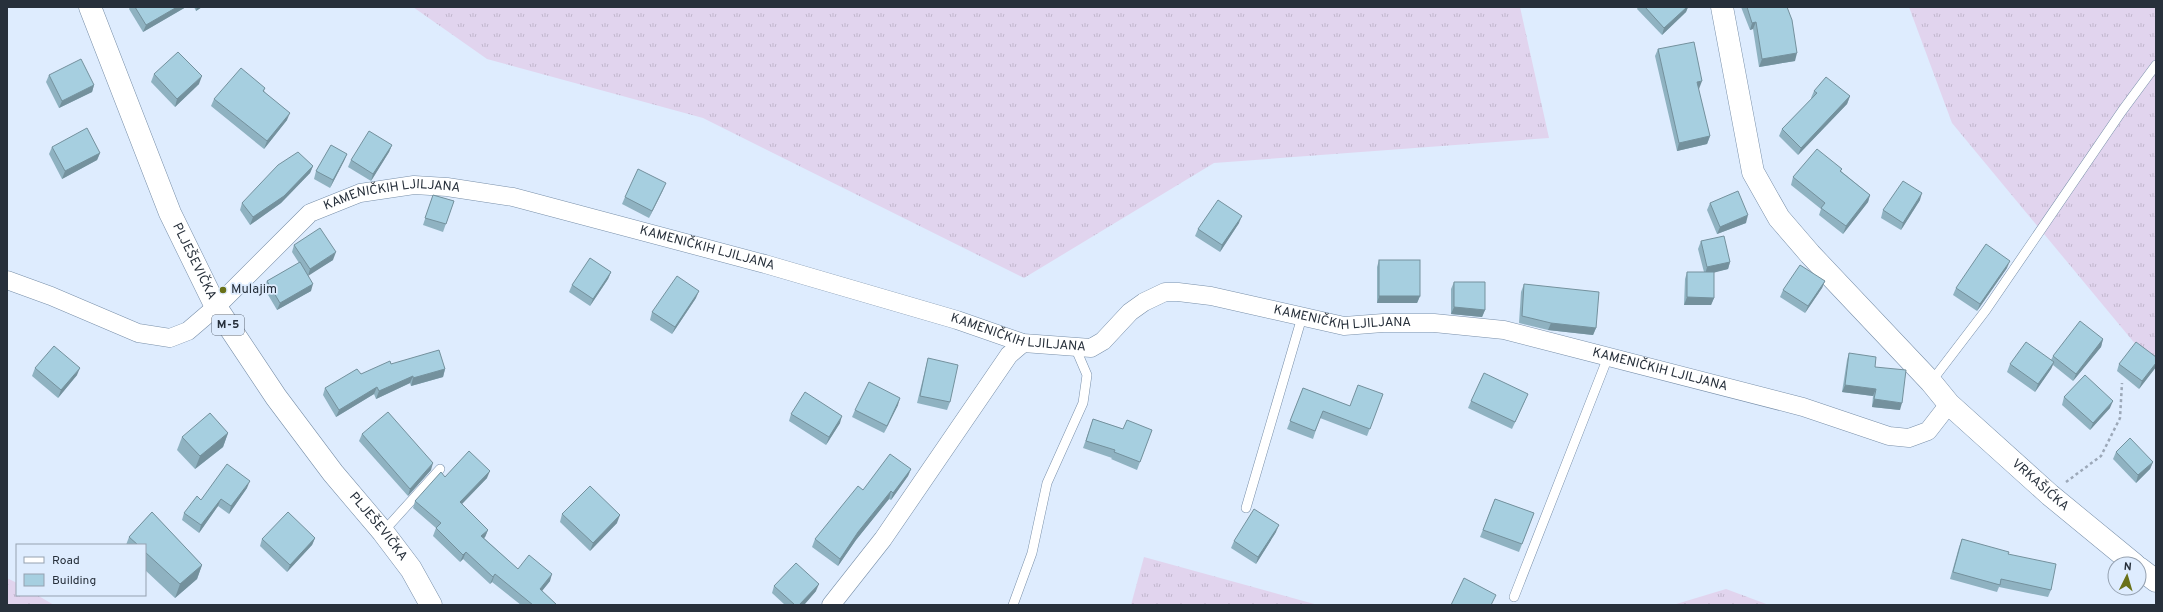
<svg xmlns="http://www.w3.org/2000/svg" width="2163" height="612" font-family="Overpass,sans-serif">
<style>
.grass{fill:url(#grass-tufts)}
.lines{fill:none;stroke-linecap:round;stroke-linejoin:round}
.service-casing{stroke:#788fa9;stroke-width:10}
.minor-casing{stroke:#788fa9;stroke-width:19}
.tertiary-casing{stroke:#788fa9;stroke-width:23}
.primary-casing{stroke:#788fa9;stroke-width:23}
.path{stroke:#9ca8b8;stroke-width:2.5;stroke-dasharray:3 3;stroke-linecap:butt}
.service{stroke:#fff;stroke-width:9}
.minor{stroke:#fff;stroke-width:18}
.tertiary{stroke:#fff;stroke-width:22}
.primary{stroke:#fff;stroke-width:22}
.wall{fill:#8fb2c1}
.shaded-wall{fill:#74919d}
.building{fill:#a6cfe0;stroke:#74919d}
.poi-dot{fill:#697118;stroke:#deecfe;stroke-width:1.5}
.labels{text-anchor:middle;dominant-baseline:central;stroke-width:3.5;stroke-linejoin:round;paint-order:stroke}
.shield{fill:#deecfe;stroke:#5e6876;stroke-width:1}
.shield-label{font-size:12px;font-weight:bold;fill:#27303b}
.street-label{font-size:13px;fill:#27303b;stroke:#deecfe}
.poi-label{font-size:13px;fill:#27303b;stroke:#deecfe;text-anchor:start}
</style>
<defs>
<pattern id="grass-tufts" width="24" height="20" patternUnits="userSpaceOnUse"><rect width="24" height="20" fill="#e1d4ee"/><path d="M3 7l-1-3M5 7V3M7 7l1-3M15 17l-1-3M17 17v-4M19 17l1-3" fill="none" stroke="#c1b6cd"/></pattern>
</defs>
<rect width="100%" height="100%" fill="#deecfe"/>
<!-- grass -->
<g class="grass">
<polygon points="413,7 1520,7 1549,138 1214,163 1024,278 703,118 487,59"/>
<polygon points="1909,7 2156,7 2156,369 1952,123"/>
<polygon points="1144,557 1318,605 1131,605"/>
<polygon points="7,578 17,583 17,595 37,595 54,605 7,605"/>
<polygon points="1726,589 1769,605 1673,605"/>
</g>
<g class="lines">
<defs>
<g id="service">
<polyline points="1931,382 1986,310 2122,111 2156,65"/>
<polyline points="1246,508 1302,317"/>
<polyline points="383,532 440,469"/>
<polyline points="1514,597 1608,357"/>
<polyline points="1013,605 1032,553 1047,483 1083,403 1087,375 1075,347"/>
</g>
<g id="minor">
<path id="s1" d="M7,280L51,296L138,333L170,338L188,331L216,307L310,213L360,193L414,185L447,187L513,197L765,264L957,320L1023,343L1091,348L1103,341L1130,312L1144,302L1165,292H1178L1211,296L1344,326L1383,323H1434L1504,330L1803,407L1889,436L1909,438L1928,431L1949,404"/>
<polyline points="831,605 883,539 1009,355 1023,343"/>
</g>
<g id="tertiary">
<path id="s2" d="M1722,7L1753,172L1779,218L1810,254L1931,382L1949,404L2050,495L2134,564"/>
<polyline points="2139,568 2156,581"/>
</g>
<g id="primary">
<path id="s3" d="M90,7L170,213L216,307L276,397L333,473L383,532L411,569L431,605"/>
</g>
</defs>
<!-- service casing -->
<use href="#service" class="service-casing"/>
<!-- minor casing -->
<use href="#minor" class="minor-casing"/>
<!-- tertiary casing -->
<use href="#tertiary" class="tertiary-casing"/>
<!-- primary casing -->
<use href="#primary" class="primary-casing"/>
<!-- path -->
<polyline class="path" points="2066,482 2101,456 2120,418 2122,383"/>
<!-- service -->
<use href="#service" class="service"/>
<!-- minor -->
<use href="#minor" class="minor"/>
<!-- tertiary -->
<use href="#tertiary" class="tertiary"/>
<!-- primary -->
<use href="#primary" class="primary"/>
</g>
<!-- wall -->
<g class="wall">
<polygon points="130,7 186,7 143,32 129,9"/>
<polygon points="194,7 202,7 196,11"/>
<polygon points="1638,7 1688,7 1686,12 1662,35 1637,9"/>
<polygon points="1741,7 1787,7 1795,61 1759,67 1753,29 1750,30"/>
<polygon points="1658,49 1699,89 1698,89 1710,136 1707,144 1677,151 1655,56"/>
<polygon points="154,74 199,84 175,107 151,82"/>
<polygon points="49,75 94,85 92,92 59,108 46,82"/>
<polygon points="265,88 264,91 287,120 264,149 211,106 214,99"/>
<polygon points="1814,91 1850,96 1847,104 1798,155 1779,136 1782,129 1812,99 1811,98"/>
<polygon points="392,145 389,152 371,181 348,167 351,160"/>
<polygon points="52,147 100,153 97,160 62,179 49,154"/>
<polygon points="347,154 344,161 330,188 314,179 316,171"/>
<polygon points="313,166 310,173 281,203 250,225 240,210 242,203"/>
<polygon points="1842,169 1841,171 1870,195 1868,202 1843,234 1819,215 1821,209 1791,185 1793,177"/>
<polygon points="663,190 649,218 622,204 625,197"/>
<polygon points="433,195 454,201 443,232 423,225"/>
<polygon points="1920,200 1901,230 1881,218 1883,210"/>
<polygon points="1710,203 1746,223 1717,234 1707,210"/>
<polygon points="1239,223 1220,252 1195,236 1198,229"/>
<polygon points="1701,241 1730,262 1728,269 1714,272 1714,298 1711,305 1684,305 1685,279 1687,272 1704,272 1698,249"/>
<polygon points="294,245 333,260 308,275 311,291 277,310 264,288 267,281 299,263 292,252"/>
<polygon points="1379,260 1420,296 1417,303 1377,303 1377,267"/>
<polygon points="2007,268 1977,311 1953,295 1956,288"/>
<polygon points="611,272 608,279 590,306 569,292 572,285"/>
<polygon points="1825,281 1822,288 1805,313 1780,297 1783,290"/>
<polygon points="1454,282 1485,310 1482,317 1451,314 1451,289"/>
<polygon points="1524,284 1596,328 1593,335 1548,330 1519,323 1521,292"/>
<polygon points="696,298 672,334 650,320 652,312"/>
<polygon points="2103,339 2101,347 2073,381 2053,365 2051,369 2035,392 2007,372 2010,364 2051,360 2053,356"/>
<polygon points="1849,353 1875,367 1900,410 1872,407 1873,396 1842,392 1847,360"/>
<polygon points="2156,357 2156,367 2139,389 2117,371 2119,364"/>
<polygon points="928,358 950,402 947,410 917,403 926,366"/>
<polygon points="391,364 445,369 443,377 411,386 410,383 376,399 374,394 336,417 323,395 325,388"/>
<polygon points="35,368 77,375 58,398 32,376"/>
<polygon points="1303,388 1350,406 1383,394 1367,436 1320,418 1313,439 1287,429"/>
<polygon points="2064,397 2110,408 2090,430 2062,405"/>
<polygon points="1471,401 1525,401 1512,429 1468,408"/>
<polygon points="898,405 884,433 852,417 855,410"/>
<polygon points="791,414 840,423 826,445 789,421"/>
<polygon points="1093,419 1123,429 1152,430 1137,470 1111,459 1112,458 1083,448"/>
<polygon points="228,433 223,447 195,469 177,450 182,437"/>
<polygon points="362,434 431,470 408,496 359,441"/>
<polygon points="2116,452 2153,462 2150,469 2136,483 2113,459"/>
<polygon points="911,469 908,476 891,500 889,499 856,540 838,566 812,547 815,539 863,490"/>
<polygon points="445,477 487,478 462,504 488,530 485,537 484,538 518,569 550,581 542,591 557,605 521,605 492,582 490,584 463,559 460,562 433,536 436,528 413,508 415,501"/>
<polygon points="247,488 229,514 218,506 199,533 182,520 184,513 201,500"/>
<polygon points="1495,499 1534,513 1519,552 1480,537"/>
<polygon points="152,512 202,565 197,579 175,598 145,570 145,545 126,545 129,537"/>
<polygon points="562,514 617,523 590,551 560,522"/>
<polygon points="1276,532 1256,564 1231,548 1234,541"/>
<polygon points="315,538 312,545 287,572 260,546 262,539"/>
<polygon points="1962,539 2008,554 2051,590 2048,597 1999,587 1997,592 1950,579 1959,547"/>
<polygon points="774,586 816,591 804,605 785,605 772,593"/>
</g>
<!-- shaded-wall -->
<g class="shaded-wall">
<polygon points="177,7 186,7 143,32 146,25"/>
<polygon points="197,7 202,7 196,11"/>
<polygon points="1687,7 1688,7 1686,12 1662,35 1664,28"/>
<polygon points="1756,22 1753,29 1750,30 1752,23"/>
<polygon points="1797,53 1795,61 1759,67 1762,59"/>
<polygon points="202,76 199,84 175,107 177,99"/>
<polygon points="1702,81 1699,89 1694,90 1697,82"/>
<polygon points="94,85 92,92 59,108 62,101"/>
<polygon points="1850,96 1847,104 1798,155 1801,148"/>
<polygon points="290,113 287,120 264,149 267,141"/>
<polygon points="1710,136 1707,144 1677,151 1679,143"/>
<polygon points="392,145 389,152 371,181 373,174"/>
<polygon points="100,153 97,160 62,179 65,171"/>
<polygon points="347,154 344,161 330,188 333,180"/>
<polygon points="313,166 310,173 281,203 250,225 253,217"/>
<polygon points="666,183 663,190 649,218 652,211"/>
<polygon points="1922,193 1920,200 1901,230 1903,223"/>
<polygon points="1870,195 1868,202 1843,234 1846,226"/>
<polygon points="1748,215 1746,223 1717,234 1720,227"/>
<polygon points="1242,216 1239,223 1220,252 1222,245"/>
<polygon points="336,252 333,260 308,276 310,269"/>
<polygon points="2010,261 2007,268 1977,311 1980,304"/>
<polygon points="1730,262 1728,269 1705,275 1707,267"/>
<polygon points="611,272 608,279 590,306 593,299"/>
<polygon points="1825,281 1822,288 1805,313 1808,306"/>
<polygon points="313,284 311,291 277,310 280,303"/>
<polygon points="699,291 696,298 672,334 675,327"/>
<polygon points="1379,296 1420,296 1417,303 1377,303"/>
<polygon points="1687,297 1714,298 1711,305 1684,305"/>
<polygon points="1454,307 1485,310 1482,317 1451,314"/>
<polygon points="1551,323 1596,328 1593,335 1548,330"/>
<polygon points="2103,339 2101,347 2073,381 2076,374"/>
<polygon points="2054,362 2051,369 2035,392 2038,384"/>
<polygon points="2156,363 2156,367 2139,389 2142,381"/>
<polygon points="80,368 77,375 58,398 61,390"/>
<polygon points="445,369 443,377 411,386 413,378"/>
<polygon points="413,376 410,383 376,399 379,391"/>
<polygon points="1845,385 1876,389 1873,396 1842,392"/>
<polygon points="377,387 374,394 336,417 339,410"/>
<polygon points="900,398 898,405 884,433 887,426"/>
<polygon points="1874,399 1902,403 1900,410 1872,407"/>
<polygon points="2113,401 2110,408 2090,430 2093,423"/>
<polygon points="842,416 840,423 826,445 829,437"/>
<polygon points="228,433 223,447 195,469 200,456"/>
<polygon points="2153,462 2150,469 2136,483 2138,475"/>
<polygon points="433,463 431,470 408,496 410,489"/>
<polygon points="911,469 908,476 891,500 893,493"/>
<polygon points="490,471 487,478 457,509 460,502"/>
<polygon points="250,481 247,488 229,514 231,506"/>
<polygon points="891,491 889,499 856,540 838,566 840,559 858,532"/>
<polygon points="221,499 218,506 199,533 201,525"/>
<polygon points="620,515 617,523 590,551 593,543"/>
<polygon points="1279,525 1276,532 1256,564 1258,557"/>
<polygon points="488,530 485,537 479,543 481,536"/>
<polygon points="315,538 312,545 287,572 290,565"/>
<polygon points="466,552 463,559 460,562 463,555"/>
<polygon points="202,565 197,579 175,598 180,584"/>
<polygon points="495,574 492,582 490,584 493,577"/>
<polygon points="552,574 550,581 537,597 540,589"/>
<polygon points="819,584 816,591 804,605 799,605"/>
</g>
<!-- building -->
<g class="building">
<polygon points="135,7 177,7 146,25"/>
<polygon points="1645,7 1687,7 1664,28"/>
<polygon points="1747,7 1787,7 1792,20 1797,53 1762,59 1756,22 1752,23"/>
<polygon points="1694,42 1702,81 1697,82 1710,136 1679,143 1658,49"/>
<polygon points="178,52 202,76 177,99 154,74"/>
<polygon points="81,59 94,85 62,101 49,75"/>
<polygon points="241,68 265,88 263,91 290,113 267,141 214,99"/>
<polygon points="1826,77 1850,96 1801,148 1782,129 1817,93 1814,91"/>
<polygon points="87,128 100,153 65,171 52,147"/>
<polygon points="369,131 392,145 373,174 351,160"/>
<polygon points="331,145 347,154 333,180 316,171"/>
<polygon points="1817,149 1842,169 1840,171 1870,195 1846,226 1821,208 1825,203 1793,177"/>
<polygon points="298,152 313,166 284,196 253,217 242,203 278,165"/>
<polygon points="638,169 666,183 652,211 625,197"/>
<polygon points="1903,181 1922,193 1903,223 1883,210"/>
<polygon points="1738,191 1748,215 1720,227 1710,203"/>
<polygon points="433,195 454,201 446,224 425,218"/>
<polygon points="1218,200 1242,216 1222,245 1198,229"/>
<polygon points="320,228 336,252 310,269 294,245"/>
<polygon points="1724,236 1730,262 1707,267 1701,241"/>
<polygon points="1986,244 2010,261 1980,304 1956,288"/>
<polygon points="590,258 611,272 593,299 572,285"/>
<rect x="1379" y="260" width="41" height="36"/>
<polygon points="300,262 313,284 280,303 267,281"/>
<polygon points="1800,265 1825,281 1808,306 1783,290"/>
<polygon points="1687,272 1714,272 1714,298 1687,297"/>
<polygon points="677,276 699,291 675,327 652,312"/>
<polygon points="1454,282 1485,282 1485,310 1454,307"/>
<polygon points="1524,284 1599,292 1596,328 1551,323 1522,316"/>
<polygon points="2080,321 2103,339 2076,374 2053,356"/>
<polygon points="2026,342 2054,362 2038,384 2010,364"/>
<polygon points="2136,342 2156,357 2156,363 2142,381 2119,364"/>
<polygon points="54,346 80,368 61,390 35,368"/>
<polygon points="439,350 445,369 413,378 413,376 379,391 377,387 339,410 325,388 357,369 361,374 390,361 391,364"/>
<polygon points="1849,353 1876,357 1875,367 1906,370 1902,403 1874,399 1876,389 1845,385"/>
<polygon points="928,358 958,365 950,402 920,396"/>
<polygon points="1484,373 1528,394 1515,422 1471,401"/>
<polygon points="2085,375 2113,401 2093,423 2064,397"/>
<polygon points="869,382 900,398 887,426 855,410"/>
<polygon points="1358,385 1383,394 1370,429 1323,411 1315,431 1290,421 1303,388 1350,406"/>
<polygon points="805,392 842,416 829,437 791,414"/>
<polygon points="388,412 433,463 410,489 362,434"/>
<polygon points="210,413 228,433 200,456 182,437"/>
<polygon points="1093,419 1123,429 1127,420 1152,430 1140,462 1114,452 1115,450 1086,441"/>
<polygon points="2130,438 2153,462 2138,475 2116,452"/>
<polygon points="469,451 490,471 460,502 488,530 481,536 518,569 529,555 552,574 540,589 557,605 533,605 495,574 493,577 466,552 463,555 436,528 441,523 415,501 441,472 445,477"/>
<polygon points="890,454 911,469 893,493 891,491 858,532 840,559 815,539 858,486 863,490"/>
<polygon points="227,464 250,481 231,506 221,499 201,525 184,513 197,496 201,500"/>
<polygon points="590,486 620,515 593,543 562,514"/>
<polygon points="1495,499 1534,513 1522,544 1483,530"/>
<polygon points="1254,509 1279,525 1258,557 1234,541"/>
<polygon points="152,512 202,565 180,584 145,552 145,545 138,545 129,537"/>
<polygon points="288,512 315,538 290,565 262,539"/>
<polygon points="1962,539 2009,552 2008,554 2056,564 2051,590 2001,579 2000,585 1953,572"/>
<polygon points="796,563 819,584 799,605 795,605 774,586"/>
<polygon points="1464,578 1496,595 1491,605 1451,605"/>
</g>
<!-- markers -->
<circle class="poi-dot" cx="223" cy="290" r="4"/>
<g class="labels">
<!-- shield labels -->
<rect class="shield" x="212" y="315" width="32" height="20" rx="3"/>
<g class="shield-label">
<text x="228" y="325">M-5</text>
</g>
<!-- street labels -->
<g class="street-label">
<text stroke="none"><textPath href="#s1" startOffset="448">KAMENIČKIH LJILJANA</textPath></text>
<text stroke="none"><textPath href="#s1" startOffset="772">KAMENIČKIH LJILJANA</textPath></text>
<text stroke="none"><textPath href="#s3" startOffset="275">PLJEŠEVIČKA</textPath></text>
<text stroke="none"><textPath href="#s1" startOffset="1444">KAMENIČKIH LJILJANA</textPath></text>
<text stroke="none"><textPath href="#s1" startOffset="1095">KAMENIČKIH LJILJANA</textPath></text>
<text stroke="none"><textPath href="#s1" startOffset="1768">KAMENIČKIH LJILJANA</textPath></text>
<text stroke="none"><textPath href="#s2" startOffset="595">VRKAŠIĆKA</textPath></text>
<text stroke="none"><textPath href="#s3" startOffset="599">PLJEŠEVIČKA</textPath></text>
</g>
<!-- poi labels -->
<g class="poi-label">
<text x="231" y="290">Mulajim</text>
</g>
</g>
<!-- border -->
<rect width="2163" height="612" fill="none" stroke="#27303b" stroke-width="16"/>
<!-- legend -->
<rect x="16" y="544" width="130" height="52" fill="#deecfe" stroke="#95a1b0"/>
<rect x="24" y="557" width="20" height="6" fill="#ffffff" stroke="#95a1b0"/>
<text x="52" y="564" font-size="12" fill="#27303b">Road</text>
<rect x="24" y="574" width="20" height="12" fill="#a6cfe0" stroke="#95a1b0"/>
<text x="52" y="584" font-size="12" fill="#27303b">Building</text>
<!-- north arrow -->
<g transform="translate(2127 576) rotate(5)"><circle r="19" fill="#deecfe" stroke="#95a1b0"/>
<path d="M0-3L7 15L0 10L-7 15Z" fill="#697118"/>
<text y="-6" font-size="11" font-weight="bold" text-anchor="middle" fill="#27303b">N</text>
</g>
</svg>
